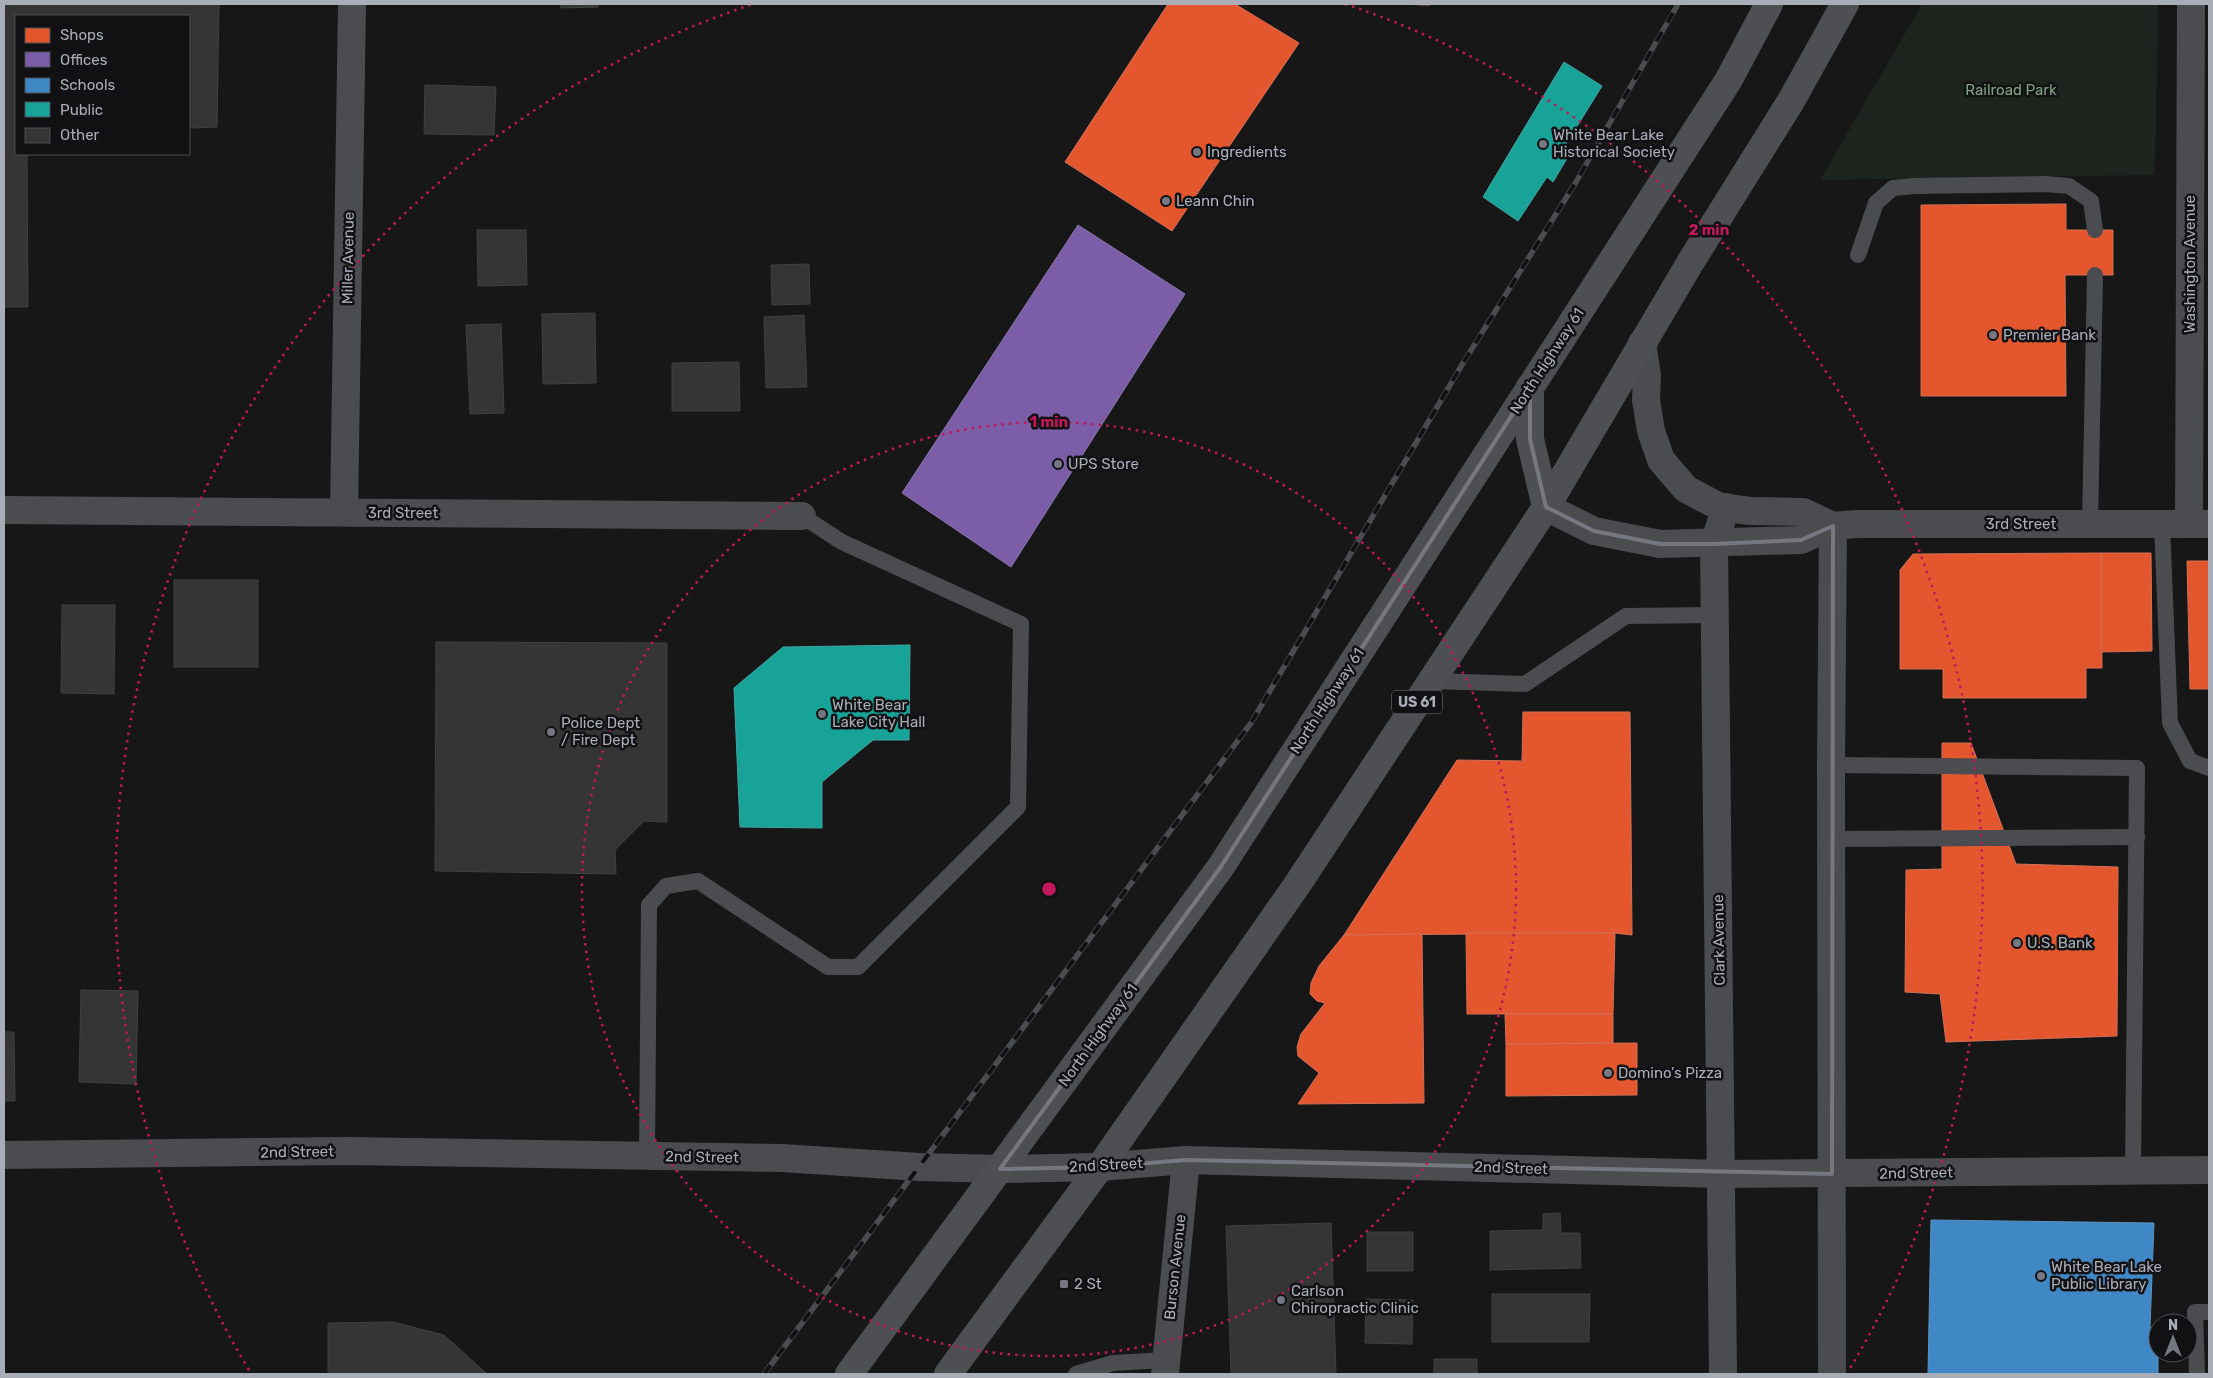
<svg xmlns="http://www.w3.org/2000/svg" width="2213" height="1378" font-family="Rubik,sans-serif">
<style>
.green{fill:#1d241e}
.shops{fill:#e4572e;stroke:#d27157}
.offices{fill:#7b5ea7;stroke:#8876ac}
.schools{fill:#3f88c5;stroke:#5e93c1}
.public{fill:#17a398;stroke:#42a6a2}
.building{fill:#353536;stroke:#3f4043}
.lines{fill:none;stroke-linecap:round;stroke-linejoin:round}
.service{stroke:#4b4c50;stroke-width:16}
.minor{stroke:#4b4c50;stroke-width:28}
.primary{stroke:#4d4f52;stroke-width:28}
.rail-casing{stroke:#4b4c4f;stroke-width:5.5}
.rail{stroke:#111113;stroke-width:4;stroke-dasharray:11;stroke-linecap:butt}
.marked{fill:none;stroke:#757880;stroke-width:4;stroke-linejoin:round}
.ring{fill:none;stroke:#c2185b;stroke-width:2.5;stroke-dasharray:2.5 5}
.poi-dot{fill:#757880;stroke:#111113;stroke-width:2}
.labels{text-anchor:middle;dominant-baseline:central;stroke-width:5;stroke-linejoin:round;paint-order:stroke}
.shield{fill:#111113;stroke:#7b7e86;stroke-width:1}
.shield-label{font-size:14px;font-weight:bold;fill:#a8adb8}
.park-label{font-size:15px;fill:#7fa381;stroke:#111113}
.poi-label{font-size:15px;fill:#a8adb8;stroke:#111113;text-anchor:start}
.street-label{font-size:15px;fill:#a8adb8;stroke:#111113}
.centre{fill:#c2185b;stroke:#111113;stroke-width:2.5}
.ring-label{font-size:15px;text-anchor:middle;font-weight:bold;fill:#c2185b;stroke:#111113;stroke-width:5;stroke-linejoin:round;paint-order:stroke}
</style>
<rect width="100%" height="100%" fill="#171717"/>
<!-- green -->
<polygon class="green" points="1922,4 2158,4 2155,175 1820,180"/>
<!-- shops -->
<g class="shops">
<polygon points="1168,4 1235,4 1299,43 1172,231 1065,162"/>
<polygon points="1397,4 1430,4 1430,5"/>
<polygon points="2066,204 2066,230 2113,230 2113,275 2065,275 2066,396 1921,396 1921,205"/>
<polygon points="2101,553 2102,668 2086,668 2086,698 1943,698 1943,669 1900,669 1900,570 1913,554"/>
<polygon points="2101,553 2151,553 2152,651 2101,652"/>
<polygon points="2187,561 2209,561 2209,689 2190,689"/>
<polygon points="1523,712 1630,712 1632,935 1615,933 1344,935 1457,760 1522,761"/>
<polygon points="1942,743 1971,743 2016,864 2118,867 2117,1036 1946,1042 1940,994 1905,992 1906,870 1942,869"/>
<polygon points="1466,933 1615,933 1613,1014 1467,1014"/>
<polygon points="1422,934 1424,1103 1298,1104 1319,1073 1298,1056 1297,1047 1301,1034 1325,1003 1317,1001 1310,994 1311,983 1319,966 1344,935"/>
<polygon points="1505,1014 1613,1014 1613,1043 1506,1044"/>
<polygon points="1637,1043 1637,1095 1506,1096 1506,1044"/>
</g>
<!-- offices -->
<polygon class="offices" points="1078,225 1185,294 1011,567 902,493"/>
<!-- schools -->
<polygon class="schools" points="1931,1220 2154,1223 2150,1328 2158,1329 2158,1374 1928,1374"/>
<!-- public -->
<g class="public">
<polygon points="1564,62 1602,86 1563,149 1569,155 1553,182 1547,177 1518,221 1483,197"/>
<polygon points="910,645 909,740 873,740 822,782 822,828 740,827 734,688 783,647"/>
</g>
<!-- building -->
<g class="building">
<polygon points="4,4 219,4 217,127 189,128 189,16 16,16 16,154 27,154 28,307 4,307"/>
<polygon points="561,4 598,4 598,7 561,8"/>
<polygon points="425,85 496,87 494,135 424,134"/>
<polygon points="477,230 526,230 527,285 478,286"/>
<polygon points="809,264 810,304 772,305 771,265"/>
<polygon points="595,313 596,383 543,384 542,314"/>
<polygon points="804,315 807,387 766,388 764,317"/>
<polygon points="501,324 504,413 470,414 466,325"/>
<polygon points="739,362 740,411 672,411 672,363"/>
<rect x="174" y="580" width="84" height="87"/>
<polygon points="62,605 115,605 114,694 61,693"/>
<polygon points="436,642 667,643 667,822 644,821 615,850 616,874 435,871"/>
<polygon points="81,990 138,991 136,1084 79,1082"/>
<polygon points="4,1032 14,1032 15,1101 4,1101"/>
<polygon points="1560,1213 1561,1233 1580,1233 1581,1268 1490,1270 1490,1231 1543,1230 1543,1214"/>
<polygon points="1331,1223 1336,1374 1231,1374 1226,1226"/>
<rect x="1367" y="1232" width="46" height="39"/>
<polygon points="1492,1294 1590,1294 1589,1342 1492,1342"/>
<polygon points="1366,1299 1413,1300 1412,1344 1365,1343"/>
<polygon points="393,1322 444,1335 487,1374 328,1374 328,1323"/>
<rect x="1434" y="1359" width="43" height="15"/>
</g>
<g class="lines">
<!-- service -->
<g class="service">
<polyline points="1858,255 1876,203 1893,188 1914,186 2044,184 2069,186 2091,201 2095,230"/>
<polyline points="2090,524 2095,275"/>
<polyline points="2162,524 2170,723 2190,761 2209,768"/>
<polyline points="1431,681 1525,684 1626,616 1715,615"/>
<polyline points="1831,765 2137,768 2133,1171"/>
<polyline points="1831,839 2137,837"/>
<polyline points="647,1156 649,905 666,886 698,881 828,967 858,967 1018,807 1021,624 842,542 802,516"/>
<polyline points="1076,1374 1113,1363 1165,1360"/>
<polyline points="2197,1374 2195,1312 2209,1312"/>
</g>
<!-- minor -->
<g class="minor">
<polyline points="1642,343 1647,375 1646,400 1651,431 1661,460 1686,489 1720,507 1750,511 1803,512 1833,526"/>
<polyline points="1546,507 1594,531 1660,544 1801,540 1833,526 1857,524 2209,524"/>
<polyline points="4,510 802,516"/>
<polyline points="344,512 352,4"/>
<polyline points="2189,524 2191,4"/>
<polyline points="4,1155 348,1151 782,1158 920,1167 1000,1169 1100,1167 1186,1160 1722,1174 2209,1170"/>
<polyline points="1165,1374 1186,1160"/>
<polyline points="1723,1374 1714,544 1726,507"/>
<polyline points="1832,1374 1831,765 1833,526"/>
</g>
<!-- primary -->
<g class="primary">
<polyline points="1530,387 1530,439 1546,507"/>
<polyline points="849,1374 1220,868 1728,81 1769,4"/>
<polyline points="948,1374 1100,1167 1297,885 1546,507 1690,263 1791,101 1845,4"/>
</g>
<defs>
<polyline id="rail" points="764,1374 1251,723 1463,363 1576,182 1678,4"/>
</defs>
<!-- rail casing -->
<use href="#rail" class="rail-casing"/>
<!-- rail -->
<use href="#rail" class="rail"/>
</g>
<!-- marked area -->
<path class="marked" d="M1530,387V439L1546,507L1594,531L1660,544H1714L1801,540L1833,526L1832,1174L1186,1160L1100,1167L1000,1169L1220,868Z"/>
<!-- distance rings -->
<g class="ring">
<circle cx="1049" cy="889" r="467"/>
<path d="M249 1370A933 933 0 0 1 753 4M1345 4A933 933 0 0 1 1849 1370"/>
</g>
<!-- markers -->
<g class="poi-dot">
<circle cx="1543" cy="144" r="5"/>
<circle cx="1197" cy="152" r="5"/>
<circle cx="1166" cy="201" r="5"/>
<circle cx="1993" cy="335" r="5"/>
<circle cx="1058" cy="464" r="5"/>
<circle cx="822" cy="714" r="5"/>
<circle cx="551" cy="732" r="5"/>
<circle cx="2017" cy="943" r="5"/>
<circle cx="1608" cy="1073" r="5"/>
<circle cx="2041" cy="1276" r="5"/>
<rect x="1059" y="1279" width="10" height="10" rx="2.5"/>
<circle cx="1281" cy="1300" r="5"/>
</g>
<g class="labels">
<!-- shield labels -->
<rect class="shield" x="1392" y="690.5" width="50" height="23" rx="4"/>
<g class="shield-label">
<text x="1417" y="702">US 61</text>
</g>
<!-- park labels -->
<g class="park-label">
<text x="2011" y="90">Railroad Park</text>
</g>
<!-- poi labels -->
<g class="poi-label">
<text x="1553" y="135">White Bear Lake<tspan x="1553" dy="17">Historical Society</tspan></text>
<text x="1207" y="152">Ingredients</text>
<text x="1176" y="201">Leann Chin</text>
<text x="2003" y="335">Premier Bank</text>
<text x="1068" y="464">UPS Store</text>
<text x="832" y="705">White Bear<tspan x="832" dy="17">Lake City Hall</tspan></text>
<text x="561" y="723">Police Dept<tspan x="561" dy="17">/ Fire Dept</tspan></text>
<text x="2027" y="943">U.S. Bank</text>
<text x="1618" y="1073">Domino’s Pizza</text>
<text x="2051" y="1267">White Bear Lake<tspan x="2051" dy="17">Public Library</tspan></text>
<text x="1074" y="1284">2 St</text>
<text x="1291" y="1291">Carlson<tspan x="1291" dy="17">Chiropractic Clinic</tspan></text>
</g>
<!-- street labels -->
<g class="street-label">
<text transform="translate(348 258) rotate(-89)">Miller Avenue</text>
<text transform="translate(2190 264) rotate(-90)">Washington Avenue</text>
<text transform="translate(1547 361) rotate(-57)">North Highway 61</text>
<text x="403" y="513">3rd Street</text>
<text x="2021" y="524">3rd Street</text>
<text transform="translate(1327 701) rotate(-57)">North Highway 61</text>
<text transform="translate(1719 940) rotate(-91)">Clark Avenue</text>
<text transform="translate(1098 1035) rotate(-54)">North Highway 61</text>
<text transform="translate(297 1152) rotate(-1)">2nd Street</text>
<text transform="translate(702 1157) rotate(1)">2nd Street</text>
<text transform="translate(1106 1165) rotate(-3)">2nd Street</text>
<text transform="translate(1511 1168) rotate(2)">2nd Street</text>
<text transform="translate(1916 1173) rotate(-1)">2nd Street</text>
<text transform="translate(1175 1267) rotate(-84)">Burson Avenue</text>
</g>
</g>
<circle cx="1049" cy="889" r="8" class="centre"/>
<g class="ring-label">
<text x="1709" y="235">2 min</text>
<text x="1049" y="427">1 min</text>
</g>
<!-- border -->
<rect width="2213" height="1378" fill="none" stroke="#a8adb8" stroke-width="10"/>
<!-- legend -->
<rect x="15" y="15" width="175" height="140" fill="#111113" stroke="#4d4f55"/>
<rect x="25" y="28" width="25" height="15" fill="#e4572e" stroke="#4d4f55"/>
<text x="60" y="40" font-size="15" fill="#a8adb8">Shops</text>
<rect x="25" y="52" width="25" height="15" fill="#7b5ea7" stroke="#4d4f55"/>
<text x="60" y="65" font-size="15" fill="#a8adb8">Offices</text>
<rect x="25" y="78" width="25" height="15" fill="#3f88c5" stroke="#4d4f55"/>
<text x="60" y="90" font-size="15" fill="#a8adb8">Schools</text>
<rect x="25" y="102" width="25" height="15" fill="#17a398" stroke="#4d4f55"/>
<text x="60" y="115" font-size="15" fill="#a8adb8">Public</text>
<rect x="25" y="128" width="25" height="15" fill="#353536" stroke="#4d4f55"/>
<text x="60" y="140" font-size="15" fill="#a8adb8">Other</text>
<!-- north arrow -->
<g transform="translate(2173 1338)"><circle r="24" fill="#111113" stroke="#4d4f55"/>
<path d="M0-4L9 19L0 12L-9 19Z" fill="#757880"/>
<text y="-8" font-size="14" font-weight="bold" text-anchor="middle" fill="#a8adb8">N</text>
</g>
</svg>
